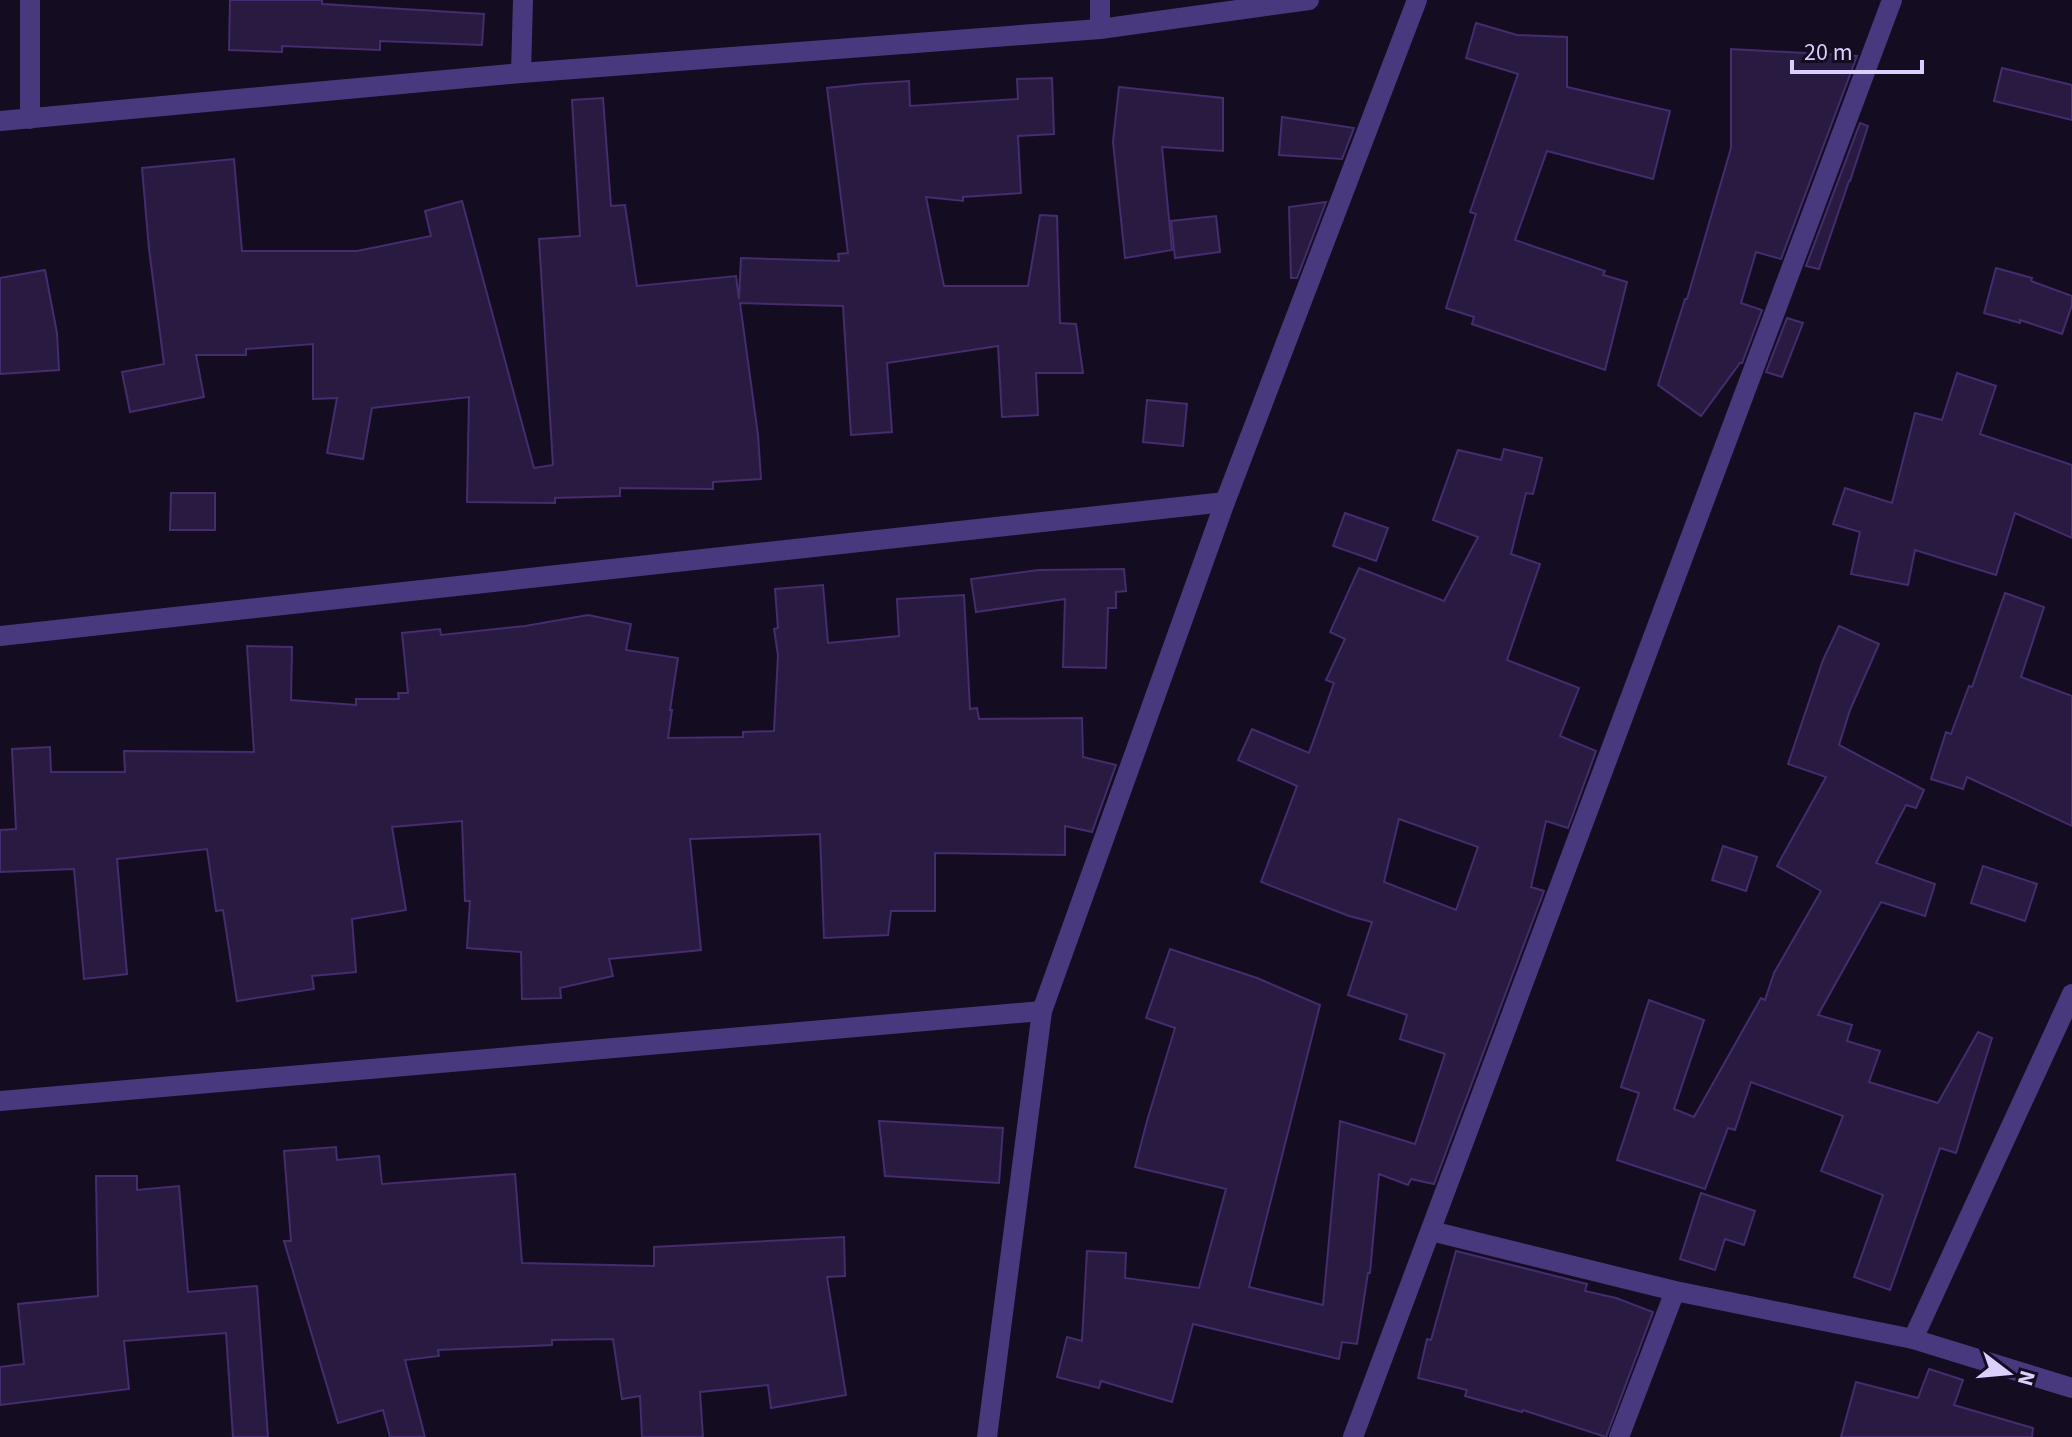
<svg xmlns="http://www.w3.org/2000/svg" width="2072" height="1437" font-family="'Source Sans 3',sans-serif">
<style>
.building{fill:#291a42;stroke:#442c6d;stroke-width:2;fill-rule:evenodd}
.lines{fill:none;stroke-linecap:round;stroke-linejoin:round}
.street{stroke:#48397f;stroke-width:20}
</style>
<rect width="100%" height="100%" fill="#140d21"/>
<!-- building -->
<g class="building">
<polygon points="230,0 322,0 322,4 484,14 482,45 380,41 380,50 282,46 282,52 229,50"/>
<polygon points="1476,23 1517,35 1567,37 1567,87 1670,111 1653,179 1547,151 1515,240 1605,271 1603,275 1627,282 1605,370 1472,324 1474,317 1446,308 1476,214 1470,212 1518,74 1466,58"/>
<polygon points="1731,49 1857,56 1781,259 1756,252 1741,303 1762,310 1742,363 1740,363 1701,416 1658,385 1685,299 1687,299 1731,148"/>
<polygon points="2002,68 2072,85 2072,120 1994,101"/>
<polygon points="1052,78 1054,134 1018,136 1021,193 963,197 963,201 926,197 944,286 1028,286 1040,215 1057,216 1060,323 1076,324 1083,373 1036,373 1038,415 1002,417 998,346 887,363 892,432 851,435 843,306 740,303 758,435 761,479 713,482 713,489 620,488 620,496 555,498 555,503 467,502 469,397 372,408 363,459 327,453 337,398 313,399 313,344 246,349 246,355 196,355 204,397 130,412 122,372 164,364 149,249 142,168 234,159 242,251 357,251 431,236 425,211 462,201 534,468 553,465 539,239 580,236 572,100 603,98 611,206 625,205 637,286 736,276 739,299 741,258 839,261 838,254 848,253 827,88 863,84 909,81 910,106 1018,99 1017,79"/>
<polygon points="1119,87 1223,98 1223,151 1162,147 1172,250 1125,258 1113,142"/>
<polygon points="1282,117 1354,128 1342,159 1279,155"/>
<polygon points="1860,123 1868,126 1850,181 1849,181 1819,269 1806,266"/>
<polygon points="1326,202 1297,278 1291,278 1289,207"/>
<polygon points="1216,216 1220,252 1175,258 1171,221"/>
<polygon points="1996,268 2032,278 2031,281 2072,296 2072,305 2062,334 2020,320 2020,323 1984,313"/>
<polygon points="45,270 57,333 59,370 0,374 0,278"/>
<polygon points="1787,318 1803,323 1782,377 1766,372"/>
<polygon points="1957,373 1996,386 1980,434 2072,465 2072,538 2015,513 1996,575 1915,550 1908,585 1851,574 1860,532 1833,524 1845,488 1892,503 1915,413 1942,420"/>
<polygon points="1147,400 1187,404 1183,446 1143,442"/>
<path d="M1504,449L1542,458L1533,494L1526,493L1511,554L1540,564L1507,660L1579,688L1560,736L1596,751L1568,828L1546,821L1531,887L1544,891L1434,1184L1411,1179L1408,1185L1379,1174L1370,1273H1368L1357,1344L1342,1342L1339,1359L1193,1324L1172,1402L1101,1381L1099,1388L1057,1377L1067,1337L1082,1341L1087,1251L1126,1253L1125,1278L1199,1288L1226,1189L1135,1167L1147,1121L1175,1028L1146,1018L1170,949L1257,978L1320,1005L1249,1287L1323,1305L1340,1121L1415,1144L1445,1054L1400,1039L1407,1015L1348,995L1372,922L1349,916L1261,882L1297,786L1238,760L1252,729L1309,753L1334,683L1326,680L1345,639L1330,632L1359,568L1444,601L1478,537L1433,520L1458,450L1501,460ZM1399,819L1478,847L1456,910L1384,882Z"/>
<polygon points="171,493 215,493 215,530 170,530"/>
<polygon points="1345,513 1388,528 1376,561 1333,546"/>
<polygon points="1124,569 1126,591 1116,592 1116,608 1108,608 1106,668 1063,667 1065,599 976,612 971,579 1039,570"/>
<polygon points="823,585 828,643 899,636 897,599 964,595 970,709 977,708 979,719 1082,718 1083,757 1116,765 1092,832 1065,826 1065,855 935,853 935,911 891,911 888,935 824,938 820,834 690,839 701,950 609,959 613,976 560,988 561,998 522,999 521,952 467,948 470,901 465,901 462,821 392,827 406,910 352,919 356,972 312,976 314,989 237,1001 223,910 216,911 207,849 117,859 127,974 84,979 74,869 0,872 0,830 16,829 12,749 50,747 51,772 125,772 124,751 254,752 247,646 292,647 291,700 356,705 356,699 399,699 398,693 408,693 402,633 440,629 441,635 525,626 588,615 631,624 626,650 678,658 670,710 672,710 668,738 743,737 743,732 774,731 778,655 774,629 778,628 775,589"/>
<polygon points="2005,593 2044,607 2021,677 2072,696 2072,826 1967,777 1963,789 1931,779 1946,732 1951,734 1969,686 1972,687"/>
<polygon points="1839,626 1879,644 1850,710 1839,745 1924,790 1916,808 1906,805 1876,863 1935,884 1925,916 1881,902 1818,1015 1852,1025 1847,1041 1880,1051 1869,1082 1938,1103 1978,1032 1992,1038 1956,1153 1940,1148 1890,1290 1854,1277 1883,1195 1821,1171 1843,1116 1751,1082 1735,1130 1728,1128 1705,1189 1617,1160 1639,1093 1621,1087 1649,1000 1704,1020 1674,1109 1694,1117 1761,998 1765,1000 1774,973 1821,891 1777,866 1826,777 1788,764 1823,660"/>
<polygon points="1723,846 1757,857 1746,891 1712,880"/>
<polygon points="1983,866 2037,884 2025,921 1971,903"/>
<polygon points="879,1121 1003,1128 999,1183 885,1176"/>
<polygon points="336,1147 337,1160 379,1156 382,1184 515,1174 522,1263 654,1266 654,1247 844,1237 845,1276 827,1277 846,1395 771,1408 768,1385 700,1392 703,1437 642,1437 640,1396 622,1399 613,1339 552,1340 552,1345 438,1350 439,1356 405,1360 425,1437 390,1437 383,1410 338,1423 284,1241 291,1241 284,1151"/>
<polygon points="96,1176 137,1176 137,1190 179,1186 188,1292 257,1286 268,1437 233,1437 226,1333 124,1341 129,1389 0,1405 0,1367 24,1364 18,1304 98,1296"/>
<polygon points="1701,1193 1755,1211 1744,1245 1725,1239 1715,1270 1680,1259"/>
<polygon points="1456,1251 1587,1284 1585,1291 1616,1298 1653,1312 1606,1437 1523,1410 1522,1412 1465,1396 1467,1390 1418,1378 1427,1339 1431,1340"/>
<polygon points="1929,1369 1963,1380 1954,1405 2033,1428 2032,1437 1841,1437 1856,1382 1918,1398"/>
</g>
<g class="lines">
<!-- street -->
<g class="street">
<polyline points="30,0 30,119"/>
<polyline points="1100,29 1100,0"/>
<polyline points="521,73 523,0"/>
<polyline points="0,121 521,73 1100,29 1309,0"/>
<polyline points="0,636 1225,502"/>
<polyline points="0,1101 1042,1011"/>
<polyline points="1431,1231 1675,1291 1913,1339 2072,1388"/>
<polyline points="1913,1339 2072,994"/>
<polyline points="987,1437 1042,1011 1225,502 1417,0"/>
<polyline points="1353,1437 1892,0"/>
<polyline points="1619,1437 1675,1291"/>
</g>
</g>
<!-- north arrow -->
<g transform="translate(2008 1373) rotate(106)" stroke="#140d21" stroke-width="6" paint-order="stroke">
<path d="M0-6L14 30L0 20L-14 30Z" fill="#dccefe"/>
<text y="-12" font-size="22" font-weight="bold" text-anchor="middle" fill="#dccefe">N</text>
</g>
<!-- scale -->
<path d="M1792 60v12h130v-12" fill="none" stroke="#dccefe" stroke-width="4"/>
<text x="1804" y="60" font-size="24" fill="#dccefe" stroke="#140d21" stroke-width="6" paint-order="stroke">20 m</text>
</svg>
